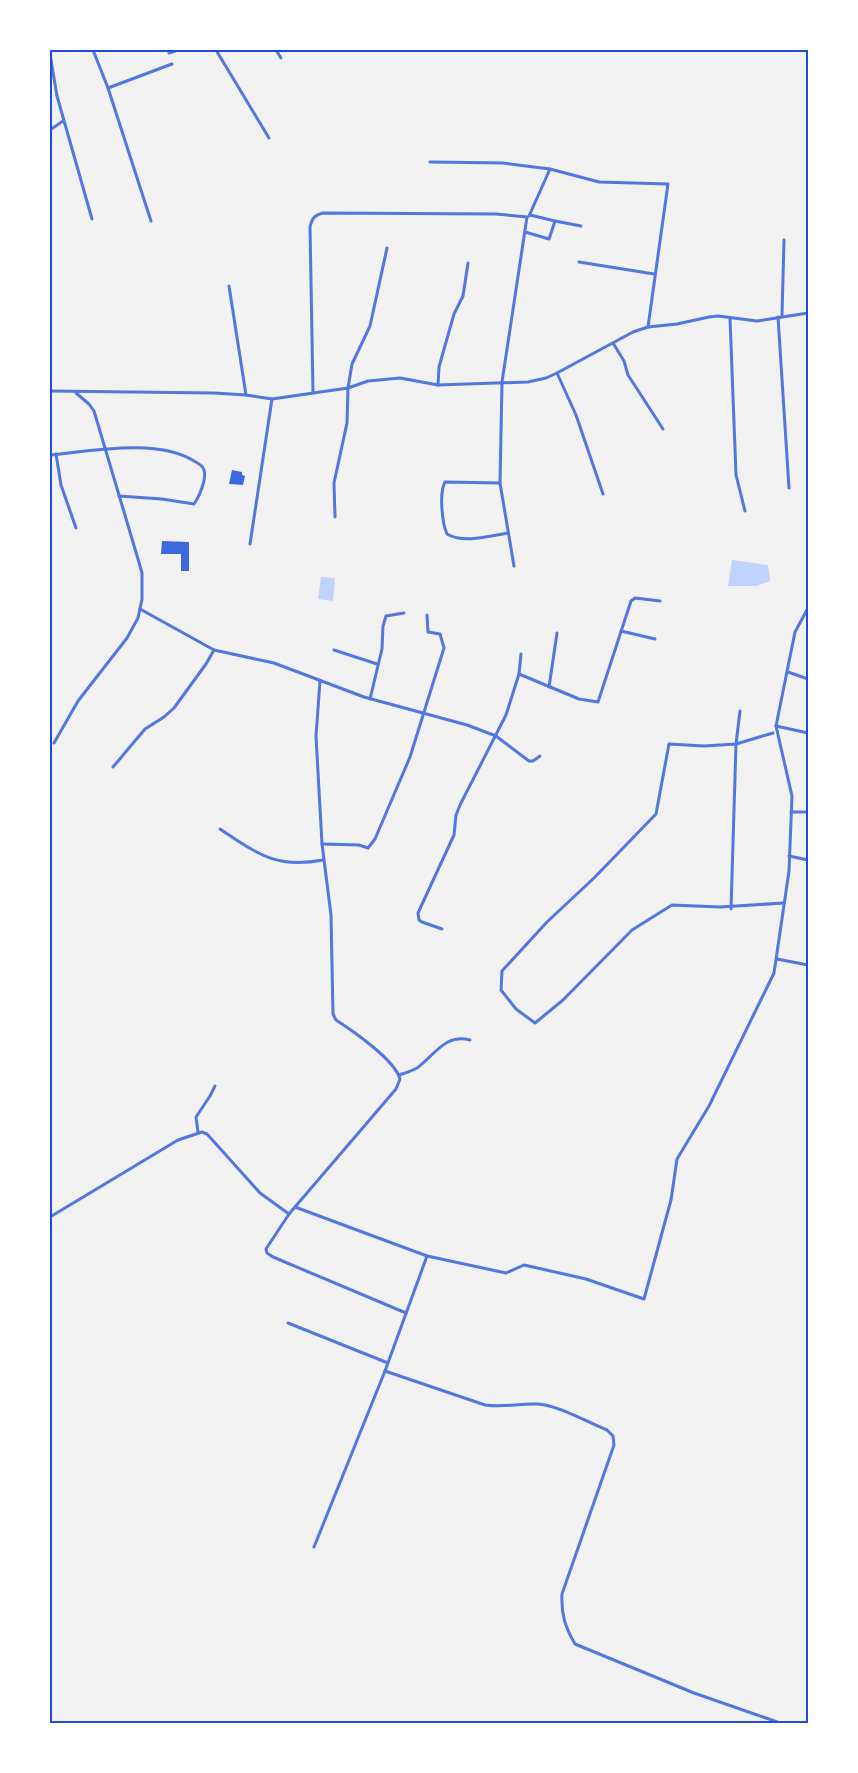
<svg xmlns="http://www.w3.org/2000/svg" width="858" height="1773" font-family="'Varela Round',sans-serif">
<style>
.water{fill:#bfd3fe}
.building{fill:#3d67dc}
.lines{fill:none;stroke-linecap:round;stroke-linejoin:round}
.minor{stroke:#5277de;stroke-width:3}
.neatline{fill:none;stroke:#1d4ed8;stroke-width:2}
</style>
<rect width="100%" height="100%" fill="#f2f2f2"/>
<!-- water -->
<g class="water">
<polygon points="732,560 768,565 770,581 756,586 728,586"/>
<polygon points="321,577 335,578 333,601 318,599"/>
</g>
<!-- building -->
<g class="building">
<polygon points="232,470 242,472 242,475 245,476 243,485 229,484"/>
<polygon points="162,541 189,542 189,571 181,571 181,554 161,554"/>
</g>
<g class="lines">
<!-- minor -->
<g class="minor">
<polyline points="93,50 108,88 151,221"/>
<polyline points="216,50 269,138"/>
<polyline points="276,50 281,58"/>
<polyline points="169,53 178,50"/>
<polyline points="50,54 57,96 92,219"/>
<polyline points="108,88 172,64"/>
<polyline points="50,130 63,121"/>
<polyline points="430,162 503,163 550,169 599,182 668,184 648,327"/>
<polyline points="529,216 550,169"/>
<polyline points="555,221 581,226"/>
<polyline points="525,232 549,239 555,221 530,215"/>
<polyline points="579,262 654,274"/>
<polyline points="229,286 246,395"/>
<polyline points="782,316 784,240"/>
<polyline points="778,317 789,488"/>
<polyline points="730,318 736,475 745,511"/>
<polyline points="613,343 624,361 628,375 663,429"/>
<polyline points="557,373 576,415 603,494"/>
<polyline points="438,385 439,367 454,314 463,296 468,263"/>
<polyline points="50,391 214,393 246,395 272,399 348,388 368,381 400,378 438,385 528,382 546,378 557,373 633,332 648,327 677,324 709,317 718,316 757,321 808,313"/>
<path d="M313,392L310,227C312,218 315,215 323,213L496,214L527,217L502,382L500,483L514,566"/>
<polyline points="56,454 61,485 76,528"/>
<path d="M50,455C91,451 158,438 194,461C198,463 203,466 204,470C207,479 199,497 194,504L162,499L119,496"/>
<path d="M500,483L445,482C439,493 442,523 447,534C463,544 490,536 508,533"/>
<polyline points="335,517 334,483 347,423 348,388 352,364 370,326 387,248"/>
<polyline points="250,544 272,399"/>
<polyline points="140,609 214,650 274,663 364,697 467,725 496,736 529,761 533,761 540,756"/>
<polyline points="621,631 655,639"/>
<polyline points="334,650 377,664"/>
<polyline points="788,672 808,679"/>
<polyline points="519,674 579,699 598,702 631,601 635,598 660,601"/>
<path d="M320,681L316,736L322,844L331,915L333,1014L336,1020C353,1031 395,1060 400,1079L396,1089L289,1214L266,1249L267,1253L273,1257L406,1313"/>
<polyline points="549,687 557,633"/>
<polyline points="370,699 382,649 383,626 386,616 404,613"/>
<polyline points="776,726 808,733"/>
<polyline points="773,733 736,744 704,746 669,744 656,814 594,878 547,922 502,971 501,990 516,1009 535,1023 563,1000 632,930 672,905 720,907 784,903"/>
<polyline points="54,743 78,701 127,638 138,618 142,599 142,573 138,559 94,411 89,404 76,393"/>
<polyline points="113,767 145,729 164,717 174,708 206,664 214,650"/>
<polyline points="791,812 808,812"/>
<path d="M220,829C258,854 276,869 323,860"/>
<polyline points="322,844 359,845 368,848 375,839 410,757 444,648 440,634 428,632 427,615"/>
<polyline points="789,856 808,860"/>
<polyline points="731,909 736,744 740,711"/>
<polyline points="442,929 422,922 419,920 418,913 454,835 456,815 461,803 506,715 519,674 521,654"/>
<polyline points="777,959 808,965"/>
<path d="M399,1075C405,1073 412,1071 417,1068C434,1056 445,1033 470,1040"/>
<polyline points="198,1132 196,1117 210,1096 215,1086"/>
<polyline points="295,1207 427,1256 506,1273 524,1265 586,1279 644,1299 671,1200 677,1159 709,1106 774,973 789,871 792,796 776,726 795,632 808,608"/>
<polyline points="50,1217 178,1140 202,1132 207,1134 260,1193 289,1214"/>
<polyline points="288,1323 388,1363"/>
<path d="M385,1371L485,1405C506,1408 518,1403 537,1404C558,1405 587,1422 607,1430L613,1436L614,1445L562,1594C561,1614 565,1627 575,1644L694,1693L783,1724"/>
<polyline points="314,1547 385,1371 427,1256"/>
</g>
</g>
<!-- border -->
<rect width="858" height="1773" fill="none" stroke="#ffffff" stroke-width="102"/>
<rect x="51" y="51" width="756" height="1671" class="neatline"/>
</svg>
